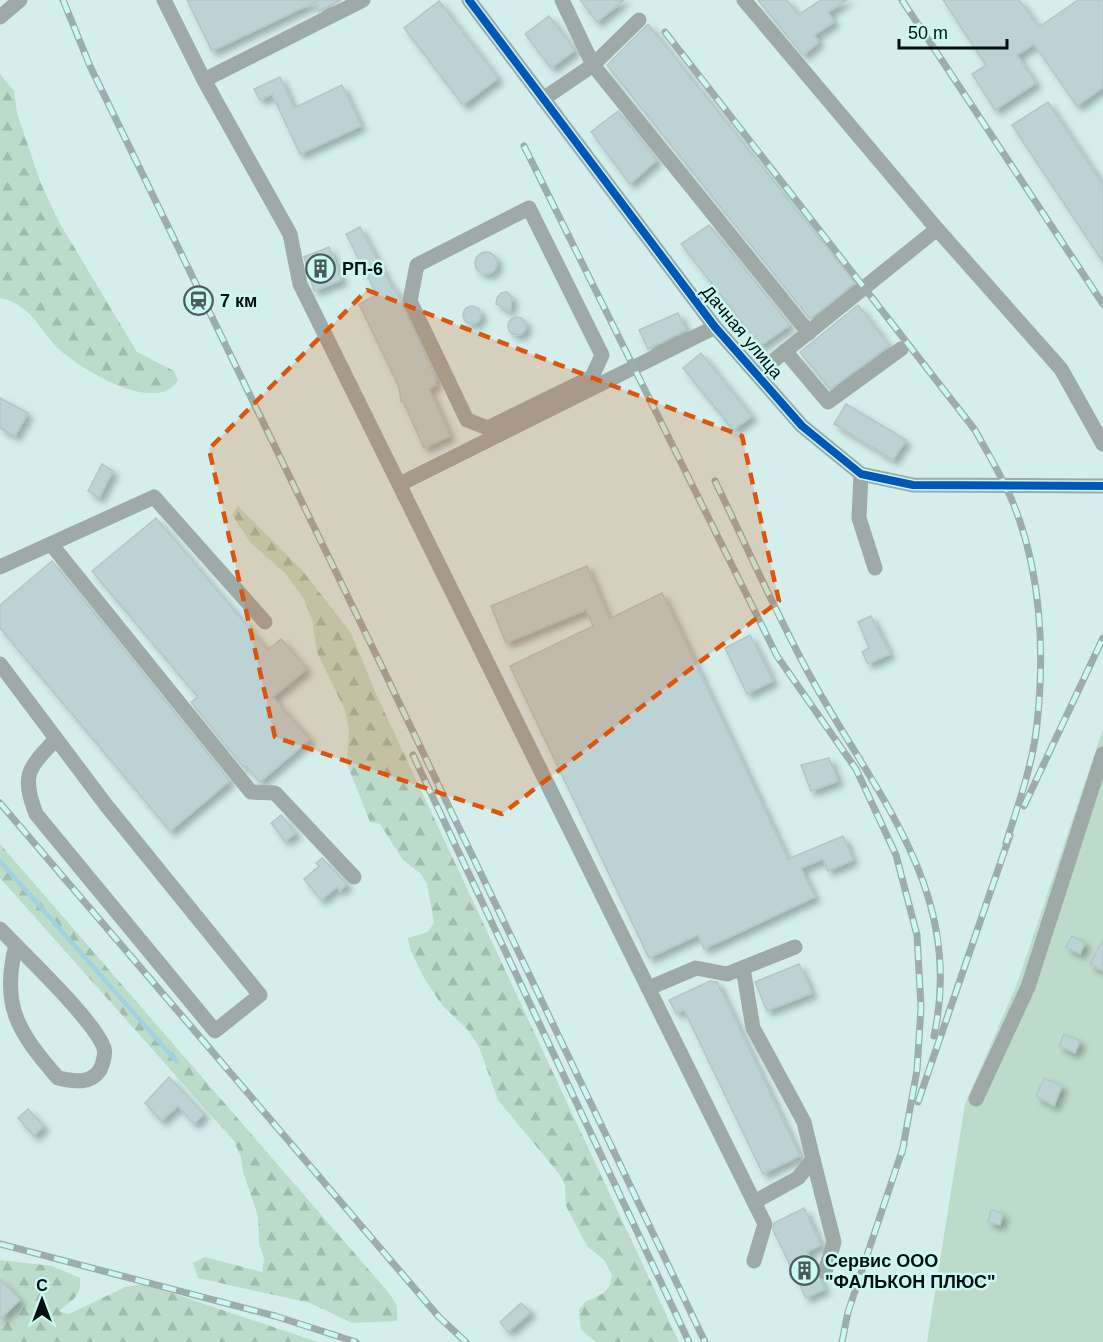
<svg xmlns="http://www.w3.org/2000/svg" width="1103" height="1342" font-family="Helvetica,sans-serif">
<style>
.green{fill:#bddbcb}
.forest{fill:url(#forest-firs)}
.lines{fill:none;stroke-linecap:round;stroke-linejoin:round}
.stream{stroke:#a2d1e2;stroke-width:4.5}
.building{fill:#bbd3d4;stroke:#b2c7c7;stroke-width:1.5;filter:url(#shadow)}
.minor{stroke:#9daaa7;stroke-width:15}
.rail-casing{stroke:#9dadab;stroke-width:7}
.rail{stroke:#caf9f4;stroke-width:4.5;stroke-dasharray:14;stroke-linecap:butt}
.cycleway-casing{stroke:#caf9f4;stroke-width:11}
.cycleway{stroke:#0057b8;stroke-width:8}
.marked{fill:#dc550c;fill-opacity:0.2;stroke:#dc550c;stroke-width:4.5;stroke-dasharray:12 8;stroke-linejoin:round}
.labels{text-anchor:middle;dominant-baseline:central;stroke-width:5;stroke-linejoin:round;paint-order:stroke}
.poi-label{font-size:18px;font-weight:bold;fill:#010e0d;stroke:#caf9f4;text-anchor:start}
.street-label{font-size:18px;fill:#010e0d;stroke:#caf9f4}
</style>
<defs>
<pattern id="forest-firs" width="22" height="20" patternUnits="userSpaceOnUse" patternTransform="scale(1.5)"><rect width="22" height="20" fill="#bddbcb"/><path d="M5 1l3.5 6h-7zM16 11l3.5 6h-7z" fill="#a1bbad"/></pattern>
<filter id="shadow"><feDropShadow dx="5" dy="5" stdDeviation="3" flood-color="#0004"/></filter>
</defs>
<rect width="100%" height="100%" fill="#d4eeec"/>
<!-- green -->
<polygon class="green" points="1103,729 1103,1342 927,1342 965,1104 1017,984"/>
<!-- forest -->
<g class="forest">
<path d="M0,74L14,91L17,113L41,184L59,222L137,352L174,371L178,380C157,416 83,370 61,351C39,331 32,304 0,298Z"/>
<polygon points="238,506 302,570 351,633 377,696 679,1342 596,1342 581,1330 579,1310 585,1302 604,1293 610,1285 612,1275 604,1260 587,1246 566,1206 565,1185 560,1175 498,1100 479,1047 467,1029 442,1005 424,978 410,949 408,938 428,932 434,923 427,884 421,874 403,860 380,824 370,822 347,764 349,731 345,710 317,652 312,619 304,599 285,573 251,543 232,515"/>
<polygon points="0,844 389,1293 397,1306 397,1321 352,1323 310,1303 198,1278 193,1263 205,1257 262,1272 264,1258 259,1244 258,1216 243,1172 241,1157 234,1141 0,878"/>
<path d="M0,1260L52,1266L80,1278C82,1295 72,1301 59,1311L69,1314L125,1287L145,1284L318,1342H0Z"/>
</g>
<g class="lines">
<!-- stream -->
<polyline class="stream" points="0,861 177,1062"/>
</g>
<!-- building -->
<g class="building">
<polygon points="187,0 341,0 319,11 315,2 212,51"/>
<polygon points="580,0 624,0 597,22"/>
<polygon points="758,0 787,0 798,15 821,0 847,0 828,12 834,22 814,35 819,42 803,55"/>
<polygon points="943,0 1019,0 1039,27 1078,0 1103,0 1103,87 1077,106 1034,44 1017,55 1036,83 995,110 972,74 986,65"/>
<polygon points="439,1 498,78 463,105 404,28"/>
<polygon points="549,16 575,50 551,68 525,34"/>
<polygon points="648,24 855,283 810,319 607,65"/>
<polygon points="280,77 294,108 342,85 361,126 300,154 272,94 260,100 254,89"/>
<polygon points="1048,102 1103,185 1103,262 1012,125"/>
<polygon points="618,111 657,160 630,184 591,132"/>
<polygon points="709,225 790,325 760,346 681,244"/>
<polygon points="360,227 392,288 394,287 435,376 436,385 429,389 450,436 424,448 403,401 401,402 399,387 359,304 377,295 346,234"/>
<polygon points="329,247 342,280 314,291 304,257"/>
<circle cx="486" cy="263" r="11"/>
<polygon points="501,293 507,292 512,297 510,311 496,304 497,298"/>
<polygon points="858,305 889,346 830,389 800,352"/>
<circle cx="472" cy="315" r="9"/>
<polygon points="678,313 686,330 648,349 639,330"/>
<circle cx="517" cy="326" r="9"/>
<polygon points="701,353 752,416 733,430 683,368"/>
<polygon points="0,398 28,413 15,436 0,428"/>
<polygon points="846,404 906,440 893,460 834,424"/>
<polygon points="102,464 113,471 99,498 88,491"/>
<polygon points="156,518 268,650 281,639 307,669 273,697 310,739 260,782 246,766 244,768 191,702 198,697 92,571"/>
<polygon points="52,561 230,781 170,831 0,628 0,605"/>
<polygon points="587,566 609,619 662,593 788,859 843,836 853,860 828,871 823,859 801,868 815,897 704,949 698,935 649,958 510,666 593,626 586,610 506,643 491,606"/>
<polygon points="871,616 890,654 868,664 862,652 869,648 858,622"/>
<polygon points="750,635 773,681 747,694 725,648"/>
<polygon points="829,758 838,781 811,791 801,765"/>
<polygon points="281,815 296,833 285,841 271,823"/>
<polygon points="322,858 347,884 340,891 337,887 321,900 304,879 319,866 316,863"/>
<polygon points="1072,936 1085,943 1080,954 1066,947"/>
<polygon points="1103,940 1103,971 1090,964"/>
<polygon points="799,964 812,993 767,1011 755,982"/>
<polygon points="710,981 717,982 800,1156 763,1174 684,1010 676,1013 669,1000"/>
<polygon points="1064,1034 1080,1041 1075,1053 1059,1046"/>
<polygon points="169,1077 204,1114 194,1124 178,1106 161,1121 145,1103"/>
<polygon points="1044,1078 1062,1086 1054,1106 1036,1096"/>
<polygon points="28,1109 44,1126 34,1136 18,1118"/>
<polygon points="804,1208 821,1245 807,1252 825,1289 806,1298 773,1230 774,1223"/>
<polygon points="991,1210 1003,1213 1000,1225 988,1222"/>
<polygon points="0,1279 20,1300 0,1319"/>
<polygon points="521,1303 531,1312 508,1332 500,1322"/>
</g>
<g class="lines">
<!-- minor -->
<g class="minor">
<polyline points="164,0 204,80 363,0"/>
<polyline points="469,0 715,327 802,426 861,474 913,485 1103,486"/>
<polyline points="562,0 593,65 809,333"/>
<polyline points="744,0 937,229 1061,369 1103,444"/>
<polyline points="0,17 20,0"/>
<polyline points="204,80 290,234 300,284 765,1224 754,1261"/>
<polyline points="543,99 593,65 639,20"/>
<polygon points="529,208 602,355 592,377 488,428 467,420 410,301 417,265"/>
<polyline points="785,351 828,402 901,349"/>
<polyline points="757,374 937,229"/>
<polyline points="861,474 859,518 875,568"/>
<polyline points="400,484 715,327"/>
<polyline points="51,544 251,792 275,793 354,877"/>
<polyline points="0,567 154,497 265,622"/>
<path d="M0,664L106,805L260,995L215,1031L36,814C21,774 28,769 56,739"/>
<path d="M0,929C23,953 94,1020 104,1048C106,1055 103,1063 100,1070C90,1085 73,1081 58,1078C19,1033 0,1006 16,945"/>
<polyline points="743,968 753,1028 804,1122 813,1159 798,1178 754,1202"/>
<polyline points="649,988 696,968 727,974 795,947"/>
<polyline points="976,1099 1028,987 1103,754"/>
<polyline points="813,1159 834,1242 825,1272"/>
</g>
<defs>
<g id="rail">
<polyline points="63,0 90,66 383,669 705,1342"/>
<polyline points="902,0 1103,304"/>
<path d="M665,32L975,430C988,454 1003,478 1013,503C1041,571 1045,652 1037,724C1033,764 1018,805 1006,843"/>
<polyline points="524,146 777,656 856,769 896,855 917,935 921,1008 917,1070 902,1153"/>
<path d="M715,481C746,545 775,611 809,674C873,792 966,890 934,1036"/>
<polyline points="413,755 689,1342"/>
<polyline points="0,803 439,1317 466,1342"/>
<polyline points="1024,806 1103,638"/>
<polyline points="918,1102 1010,835"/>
<polyline points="0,1244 275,1316 356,1342"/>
<polyline points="842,1342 848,1312 904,1145"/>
</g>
</defs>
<!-- rail casing -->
<use href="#rail" class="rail-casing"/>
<!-- rail -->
<use href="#rail" class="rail"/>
<defs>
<polyline id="cycleway" points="469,0 715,327 802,426 861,474 913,485 1103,486"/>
</defs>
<!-- cycleway casing -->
<use href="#cycleway" class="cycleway-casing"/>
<!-- cycleway -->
<use href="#cycleway" class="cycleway"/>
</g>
<!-- marked area -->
<path class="marked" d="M367,290L742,436L779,601L502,814L275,737L209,449Z"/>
<!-- icons -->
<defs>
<symbol id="building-ring" viewBox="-11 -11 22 22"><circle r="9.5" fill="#caf9f4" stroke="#4b5c5b" stroke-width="1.5"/><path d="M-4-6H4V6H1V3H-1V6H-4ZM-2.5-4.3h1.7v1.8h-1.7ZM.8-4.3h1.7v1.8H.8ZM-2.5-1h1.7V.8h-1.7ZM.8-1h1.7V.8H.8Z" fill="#4b5c5b"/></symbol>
<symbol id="station-ring" viewBox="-11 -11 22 22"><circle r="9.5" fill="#caf9f4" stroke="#4b5c5b" stroke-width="1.5"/><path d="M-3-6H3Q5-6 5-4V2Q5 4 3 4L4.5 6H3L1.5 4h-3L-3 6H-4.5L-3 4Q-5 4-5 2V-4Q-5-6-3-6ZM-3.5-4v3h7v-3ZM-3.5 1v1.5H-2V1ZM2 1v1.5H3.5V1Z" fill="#4b5c5b"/></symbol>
</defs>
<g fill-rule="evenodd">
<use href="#building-ring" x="304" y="252" width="33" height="33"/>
<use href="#station-ring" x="182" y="284" width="33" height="33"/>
<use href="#building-ring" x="788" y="1254" width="33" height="33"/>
</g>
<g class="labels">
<!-- poi labels -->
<g class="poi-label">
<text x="342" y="269">РП-6</text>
<text x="220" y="301">7 км</text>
<text x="825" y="1261">Сервис ООО<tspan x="825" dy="21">"ФАЛЬКОН ПЛЮС"</tspan></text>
</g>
<!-- street labels -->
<g class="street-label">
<text transform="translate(742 332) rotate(50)">Дачная улица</text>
</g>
</g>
<!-- north arrow -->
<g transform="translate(42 1300)" stroke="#caf9f4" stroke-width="4.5" paint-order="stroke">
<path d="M0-4.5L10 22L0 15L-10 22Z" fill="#010e0d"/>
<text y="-9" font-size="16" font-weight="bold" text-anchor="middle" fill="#010e0d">С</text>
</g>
<!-- scale -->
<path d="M899 39v9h108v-9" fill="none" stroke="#010e0d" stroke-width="3"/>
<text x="908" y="39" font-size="18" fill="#010e0d" stroke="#caf9f4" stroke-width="4.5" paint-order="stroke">50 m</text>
</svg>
